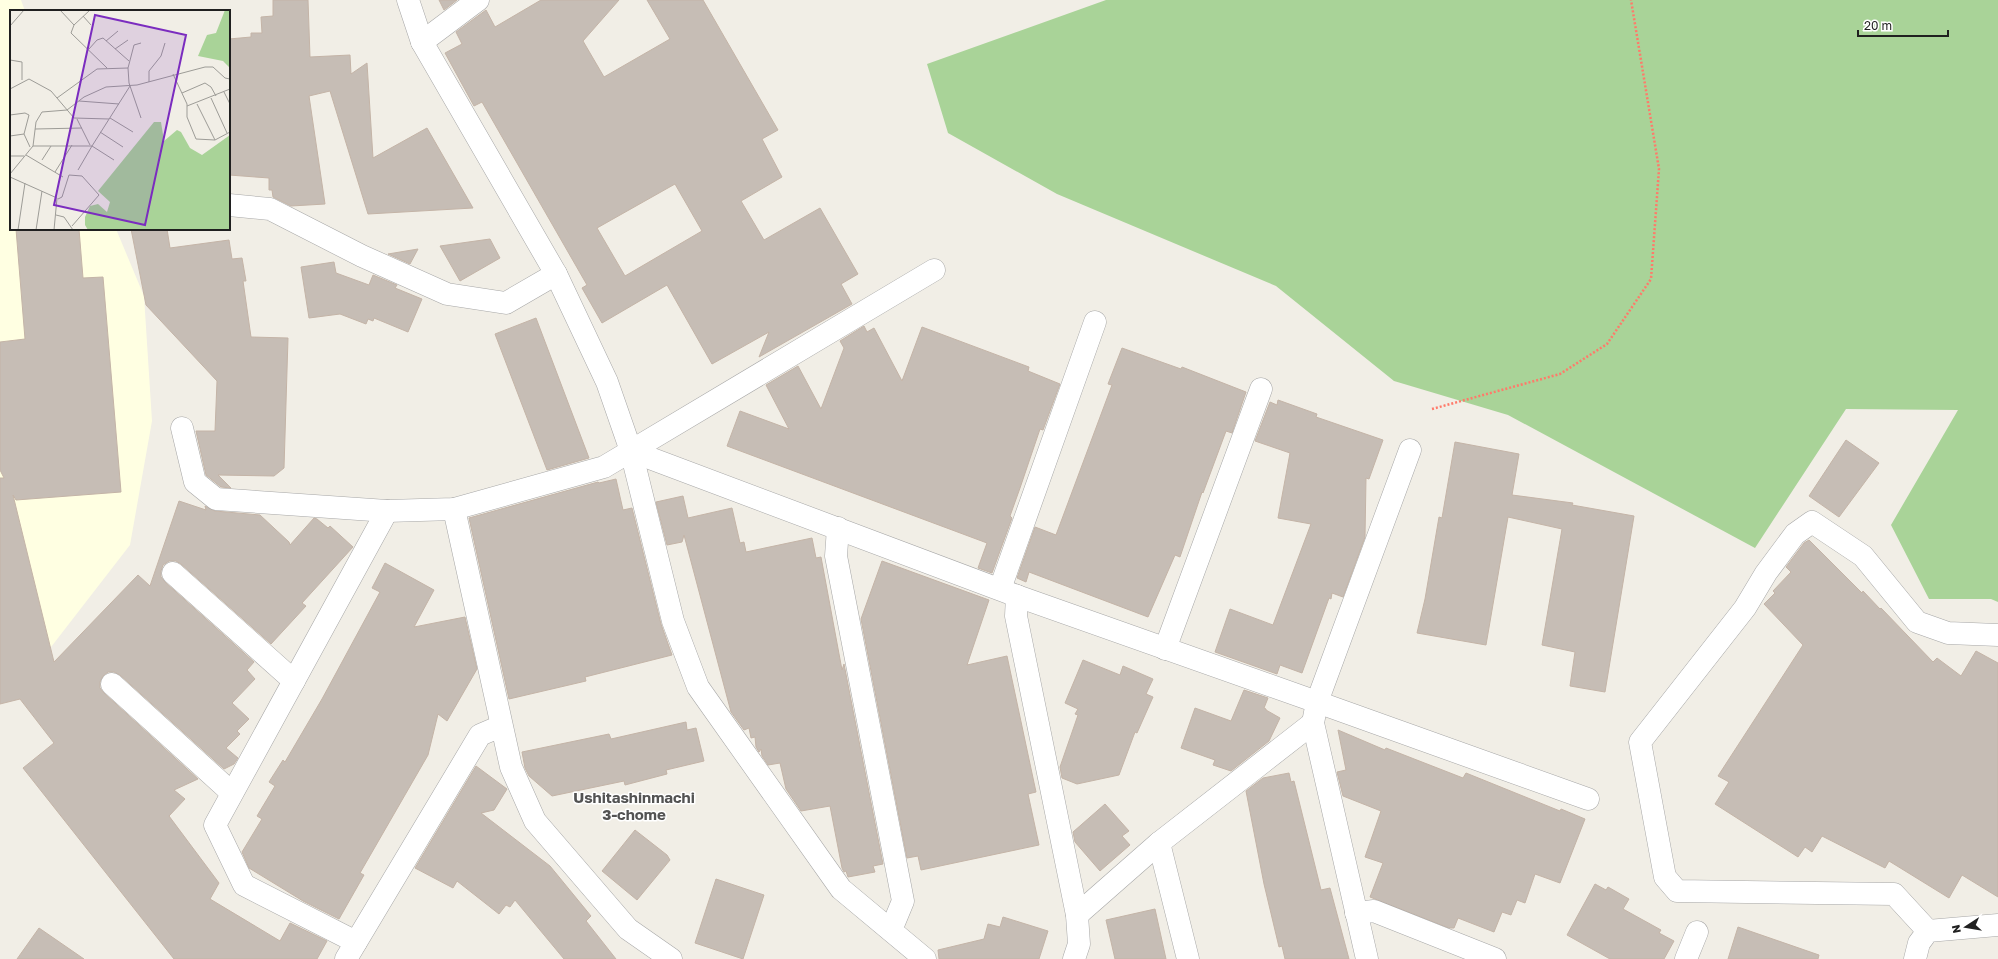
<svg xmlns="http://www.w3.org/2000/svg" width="1998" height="959" font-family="'Golos Text',sans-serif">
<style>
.education{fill:#ffffe2}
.forest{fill:#a9d398}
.building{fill:#c6bdb5;stroke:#c4b4a7;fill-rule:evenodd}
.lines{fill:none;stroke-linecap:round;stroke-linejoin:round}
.minor-casing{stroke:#a7a7a7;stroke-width:23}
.path{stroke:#ff7a6a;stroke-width:2.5;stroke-dasharray:2 2;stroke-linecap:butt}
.minor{stroke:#fff;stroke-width:22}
.labels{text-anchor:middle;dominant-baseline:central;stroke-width:3;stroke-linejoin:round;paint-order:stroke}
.neighbourhood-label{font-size:15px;font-weight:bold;fill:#535353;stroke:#fff}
.inset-road{fill:none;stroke:#9d9c97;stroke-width:1}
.view{fill:#7b2cbf;fill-opacity:0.15;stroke:#7b2cbf;stroke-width:2}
.inset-edge{fill:none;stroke:#202020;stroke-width:2}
</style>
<rect width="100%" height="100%" fill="#f1eee6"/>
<!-- education -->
<polygon class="education" points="0,0 21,0 25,11 11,11 11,229 116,229 144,296 152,421 130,545 17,691 0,687"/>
<!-- forest -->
<polygon class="forest" points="1106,0 1998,0 1998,602 1991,599 1929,599 1891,525 1958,410 1846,409 1755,548 1508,415 1394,381 1276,286 1057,194 948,133 927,64"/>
<!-- building -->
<g class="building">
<polygon points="273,0 308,0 310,57 350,55 351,74 367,63 373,158 427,128 473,208 368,214 330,91 309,96 325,204 291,206 273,197 272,190 269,190 269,178 229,175 229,39 251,37 251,33 262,33 261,17 273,16"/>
<polygon points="439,0 457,0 444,10"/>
<path d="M541,0H619L583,41L604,77L670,39L647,0H703L778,130L762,139L782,177L741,201L764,240L820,208L858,274L841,284L852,304L759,357L769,332L712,364L667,285L602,323L582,288L587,285L482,102L474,106L445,53L462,44L456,32L486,10L495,27ZM675,184L702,231L625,276L597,228Z"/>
<polygon points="16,229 79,229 83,278 103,277 121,492 16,500 13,495 54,662 138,575 150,586 179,501 206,510 205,506 215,511 260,515 289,542 290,545 314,518 317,519 328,528 330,526 353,547 302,603 306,606 271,644 181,564 176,561 169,561 163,565 161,571 161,577 165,582 254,662 247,670 255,679 232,703 249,719 237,731 240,734 226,748 238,758 234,764 224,769 120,675 114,672 108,672 103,676 100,682 100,688 104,693 198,779 174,790 185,799 169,816 219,883 210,899 280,941 290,923 327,941 317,959 174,959 23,768 54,743 20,699 0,704 0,478 4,478 0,470 0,342 25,339"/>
<polygon points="131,229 167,229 170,248 229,240 232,259 242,258 246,281 243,281 251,337 288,338 284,468 274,476 218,475 231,488 221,487 206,475 196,431 215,431 217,381 146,305"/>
<polygon points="490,239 500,258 460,281 440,246"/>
<polygon points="418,249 410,264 388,254"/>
<polygon points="334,262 336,273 369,285 373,275 397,285 395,288 422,299 408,332 374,318 373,321 368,319 366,324 340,314 309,318 301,267"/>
<polygon points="536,318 589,458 547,470 495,334"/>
<polygon points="864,326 867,332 874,328 902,381 922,327 1029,367 1028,371 1060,384 1043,430 1040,429 1020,488 1010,516 1012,518 992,573 978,568 987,543 727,446 740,411 789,429 766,385 798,366 821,409 844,348 840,341"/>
<polygon points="1122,348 1181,369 1182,367 1246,392 1232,433 1226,431 1203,493 1202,492 1180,557 1175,555 1148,617 1029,572 1026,582 1017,578 1035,527 1056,535 1112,385 1108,384"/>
<polygon points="1278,400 1317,414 1316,417 1383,440 1369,479 1366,478 1365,537 1343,597 1332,593 1331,599 1329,598 1302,673 1280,665 1277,674 1215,652 1230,609 1273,625 1311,524 1278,518 1290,453 1255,441 1270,402 1277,405"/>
<polygon points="1846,440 1879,463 1839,517 1809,496"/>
<polygon points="1455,442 1519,454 1512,495 1573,503 1572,505 1634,516 1605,692 1570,686 1575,652 1542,645 1562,529 1508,517 1486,645 1417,633 1425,599 1439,517 1442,518"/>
<polygon points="616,479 623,510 632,508 661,624 672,655 585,677 586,681 509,699 469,518 598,482 599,483"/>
<polygon points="683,496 688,518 732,508 740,543 744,542 746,552 812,538 816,558 821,557 842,670 844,664 883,864 873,866 875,872 848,877 846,871 844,872 842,868 830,806 801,811 786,789 780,763 768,765 762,756 761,749 759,752 756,747 755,737 751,738 749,728 744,730 731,712 684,535 682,542 667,545 656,502"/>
<polygon points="1809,540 1862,593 1863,591 1880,609 1881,608 1933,662 1937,658 1961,676 1976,651 1998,663 1998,897 1962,875 1949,898 1889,861 1885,868 1822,836 1812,852 1805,847 1798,857 1715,804 1729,782 1718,776 1803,645 1764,604 1775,593 1773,591 1791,572 1786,567 1804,543"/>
<polygon points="882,561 989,600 967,665 1007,656 1036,792 1028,794 1039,845 921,870 918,856 907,858 861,619"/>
<polygon points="385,563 434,590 414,627 465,617 477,669 447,721 438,714 428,755 360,873 364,875 339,919 303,901 249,868 242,852 262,819 257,816 275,786 269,782 283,760 285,762 322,699 380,592 372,588"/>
<polygon points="1083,660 1120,675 1123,666 1153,679 1146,694 1153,697 1137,733 1135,732 1119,775 1077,784 1062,778 1060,767 1078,715 1075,714 1078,709 1065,703"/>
<polygon points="1244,690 1268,698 1264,708 1266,709 1266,710 1280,718 1269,741 1231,771 1213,765 1215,760 1181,748 1195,708 1231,721"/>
<polygon points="686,722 687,730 696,728 704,761 666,770 667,774 625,785 624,781 552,796 529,776 525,768 522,752 609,734 611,739"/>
<polygon points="1338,730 1385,750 1386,748 1463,778 1466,773 1560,811 1561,809 1585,819 1560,883 1535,874 1525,903 1517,900 1511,915 1502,912 1494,932 1458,918 1454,928 1449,928 1370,897 1383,863 1365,857 1381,811 1343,796 1337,772 1346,770"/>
<polygon points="476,766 507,789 494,810 481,813 550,866 591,916 586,921 616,959 564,959 515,900 510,907 506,905 499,914 457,881 453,888 415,868"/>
<polygon points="1289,773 1291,782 1294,781 1321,890 1330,888 1349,959 1285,959 1282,946 1279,947 1264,884 1246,791 1263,778"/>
<polygon points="1105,804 1129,831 1122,836 1130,845 1100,871 1075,842 1073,832"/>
<polygon points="635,830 667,855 670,860 637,900 602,871"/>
<polygon points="716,879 764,895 743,959 695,943"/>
<polygon points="1595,884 1606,890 1608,887 1629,899 1623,909 1661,930 1659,933 1674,941 1664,959 1610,959 1567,935"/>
<polygon points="1155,909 1166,959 1115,959 1106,920"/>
<polygon points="1003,917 1048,931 1039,959 939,959 938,950 984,939 988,924 1000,927"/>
<polygon points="1738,927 1819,955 1818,959 1728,959"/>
<polygon points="39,928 84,959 17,959"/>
</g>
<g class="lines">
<defs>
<g id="minor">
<polyline points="408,0 422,42 556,274 607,382 631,451 673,621 698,687 841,889 925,959"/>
<polyline points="422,42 478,0"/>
<polyline points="229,205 270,209 362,256 447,294 506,303 556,274"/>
<polyline points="182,428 195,482 216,499 387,511 454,509 604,467 934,270"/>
<polyline points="1410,450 1317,702 1588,799"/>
<polyline points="631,451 1017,596 1317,702 1313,723 1367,959"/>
<polyline points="454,509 511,767 535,821 628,929 671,959"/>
<polyline points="838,528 836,556 903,901 891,930"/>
<polyline points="173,573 294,681"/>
<polyline points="1000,589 1095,322"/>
<polyline points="1017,596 1016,616 1077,915 1079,944 1074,959"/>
<polyline points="1165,649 1261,389"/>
<polyline points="112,684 232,793"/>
<polyline points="1159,843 1188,959"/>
<polyline points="1356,913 1374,911 1495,959"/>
<polyline points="1077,915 1159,843 1313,723"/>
<polyline points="1928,931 1894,894 1677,891 1665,877 1640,742 1745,608 1766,573 1795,534 1812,522 1863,556 1917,622 1948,633 1998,635"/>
<polyline points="356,942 244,885 215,825 387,511"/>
<polyline points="346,959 480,735 501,726"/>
<polyline points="1686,959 1697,932"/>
<polyline points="1915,959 1919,943 1928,931 1998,925"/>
</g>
</defs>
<!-- minor casing -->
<use href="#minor" class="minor-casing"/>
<!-- path -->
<polyline class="path" points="1432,409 1560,374 1607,344 1651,279 1659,169 1631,0"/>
<!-- minor -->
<use href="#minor" class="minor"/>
</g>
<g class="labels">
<!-- neighbourhood labels -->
<g class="neighbourhood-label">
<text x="634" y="797">Ushitashinmachi<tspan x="634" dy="17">3-chome</tspan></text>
</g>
</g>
<!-- overview -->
<g transform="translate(10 10)">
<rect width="220" height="220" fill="#f1eee6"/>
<path d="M215,0H220V58L213,51L188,46L197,25L206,23ZM144,112H151L154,131L167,120L171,122L180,138L192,145L220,125V220H78L75,215V207L80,196L88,194L97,202L100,192L88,181Z" fill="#a9d398"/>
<path class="inset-road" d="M50,0L64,15M80,0L64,15L61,23L97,58M73,6L81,15M0,16L14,0M96,31L108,21M79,39L87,30L93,28L119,51M105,39L118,30M0,50L12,52V70M163,64L177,94V107L186,129L205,130L220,122M139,72V61L151,46L155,33M0,79L19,69L41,81L64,108L99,109M214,82L220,94M172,83L195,73L201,77L206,86M47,88L87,59L118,58M201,88L217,123M69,91L109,94M187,94L205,130M177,96L220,79M0,105L15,103L19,105L14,124L20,137M100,108L123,122M131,108L119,73L118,58L124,35L131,33M67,109L80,135M25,119L72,118M90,122L113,137M0,126L14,124M23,136L26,112L32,102L57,100L74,87L96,77L127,75L195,57H203L215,68L220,69M16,145L53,167M0,146H14M32,150L41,136M68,160L82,136L104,150M45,162L62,135M0,164L23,136H82L120,76M0,167L47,188L44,220M48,189L52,187L59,165L72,166L89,185L62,216M46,205L54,207L63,220M8,220L15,173M26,220L32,181"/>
<path class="view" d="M85,5L176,25L135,215L44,195Z"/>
<rect width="220" height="220" class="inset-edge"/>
</g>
<!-- north arrow -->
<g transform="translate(1966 927) rotate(258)" stroke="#ffffff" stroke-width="3" paint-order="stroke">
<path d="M0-3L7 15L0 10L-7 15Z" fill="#202020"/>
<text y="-6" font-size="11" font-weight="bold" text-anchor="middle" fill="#202020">N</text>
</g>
<!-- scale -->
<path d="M1858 30v6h90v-6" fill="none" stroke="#202020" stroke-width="2"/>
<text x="1864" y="30" font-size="12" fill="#202020" stroke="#ffffff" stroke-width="3" paint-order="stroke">20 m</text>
</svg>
